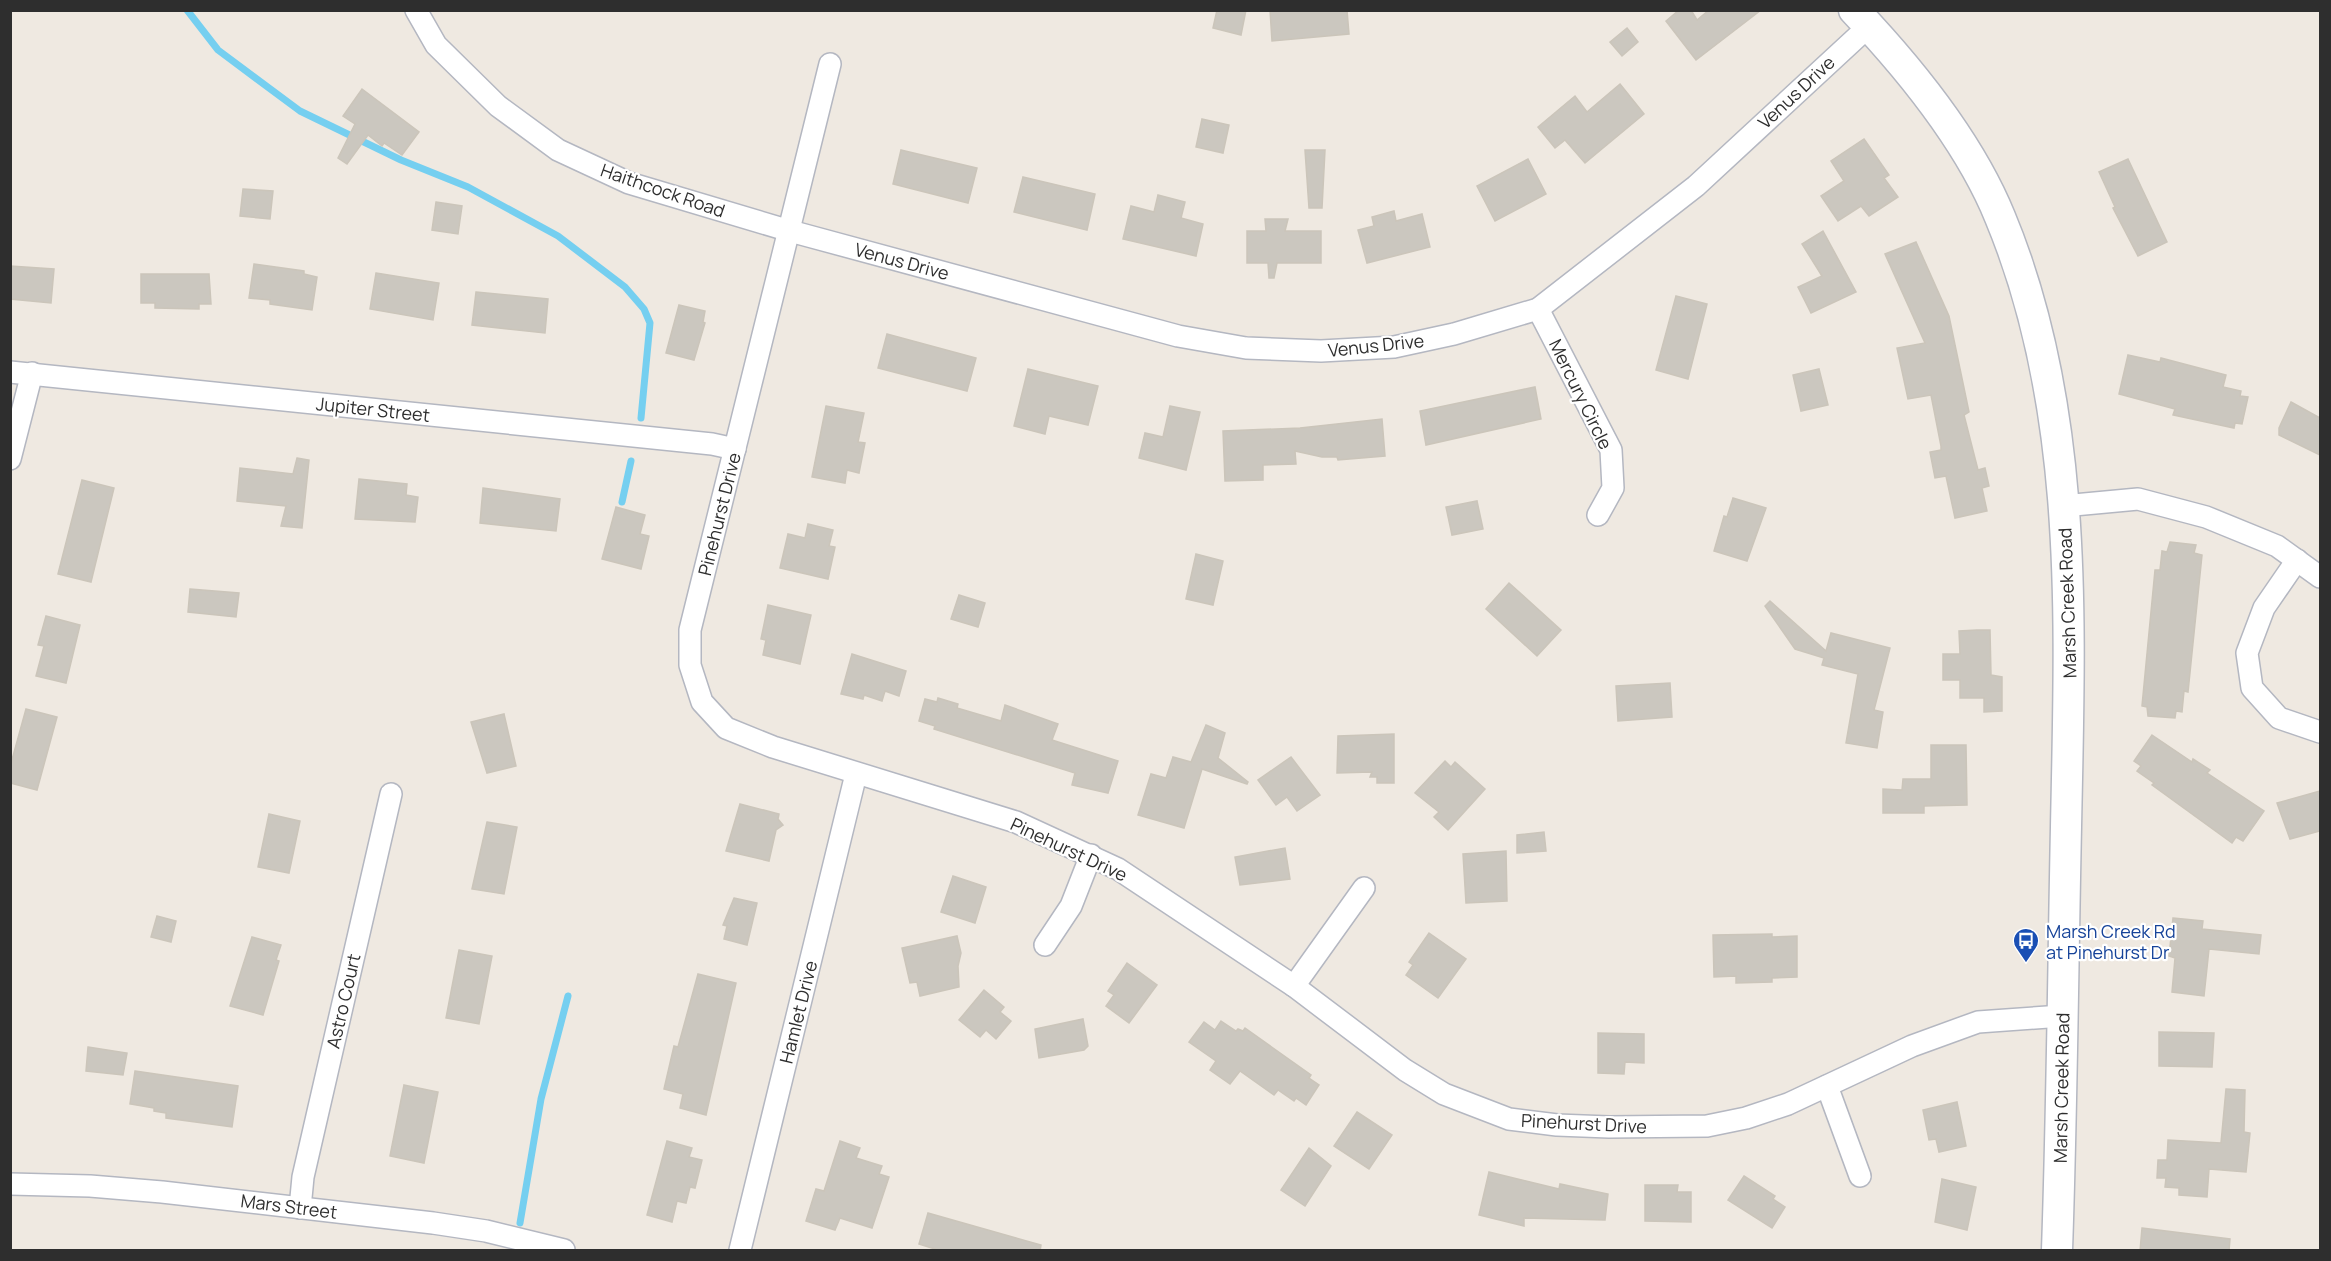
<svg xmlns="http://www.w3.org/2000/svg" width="2331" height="1261" font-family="Manrope,sans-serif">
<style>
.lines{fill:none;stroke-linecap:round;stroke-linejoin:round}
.stream{stroke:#75cff0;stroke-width:7}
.building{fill:#cbc7bf;stroke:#cbc5ba;stroke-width:1.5}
.street-casing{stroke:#b4b7c1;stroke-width:24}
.secondary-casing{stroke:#b4b7c1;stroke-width:33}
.street{stroke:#fff;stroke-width:21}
.secondary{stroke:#fff;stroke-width:30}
.labels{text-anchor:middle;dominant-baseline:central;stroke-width:4.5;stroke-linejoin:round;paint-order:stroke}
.street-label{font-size:18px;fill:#2e2e2e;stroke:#fff}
.transit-label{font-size:18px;fill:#164399;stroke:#fff;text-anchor:start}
</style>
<rect width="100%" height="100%" fill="#efe9e1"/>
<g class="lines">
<!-- stream -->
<g class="stream">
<polyline points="187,10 218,50 300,111 401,160 468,187 558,236 625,287 644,309 650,323 641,418"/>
<polyline points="622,502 631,461"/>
<polyline points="520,1223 541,1099 568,996"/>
</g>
</g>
<!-- building -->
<g class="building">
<polygon points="1217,10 1246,10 1241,35 1213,28"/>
<polygon points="1270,10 1347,10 1349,34 1272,41"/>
<polygon points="1679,10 1691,10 1697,20 1709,10 1761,10 1696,60 1666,21"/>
<polygon points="1627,28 1638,42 1622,56 1610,42"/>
<polygon points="1620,84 1644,114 1585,163 1565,140 1555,148 1538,127 1575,96 1587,112"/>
<polygon points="362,89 419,132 402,155 384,143 382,146 368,135 347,164 338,158 355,124 343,116"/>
<polygon points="1202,119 1229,125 1223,153 1196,147"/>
<polygon points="1864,139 1889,175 1884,178 1898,197 1869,216 1861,206 1838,221 1821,196 1844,181 1831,161"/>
<polygon points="901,150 977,168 968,203 893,184"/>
<polygon points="1305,150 1325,150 1322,208 1309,208"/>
<polygon points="1528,159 1546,194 1495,221 1477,186"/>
<polygon points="2128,159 2167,242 2138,256 2113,208 2115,207 2099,172"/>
<polygon points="1023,177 1095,194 1087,230 1014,212"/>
<polygon points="243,189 273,191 270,219 240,216"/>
<polygon points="1158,195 1185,202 1181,218 1203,224 1196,256 1123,239 1131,206 1154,212"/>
<polygon points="436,202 462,206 458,234 432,230"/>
<polygon points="1394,211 1396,221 1422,214 1430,247 1367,263 1358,230 1374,226 1372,217"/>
<polygon points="1265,219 1288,219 1285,231 1321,231 1321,263 1277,263 1274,278 1269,278 1268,263 1247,263 1247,231 1266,231"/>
<polygon points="1823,231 1856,292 1811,313 1798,287 1822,276 1802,244"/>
<polygon points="1916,242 1949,316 1969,412 1964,415 1978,470 1985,468 1989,486 1982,488 1987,511 1955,518 1946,476 1935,478 1930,452 1941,450 1941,446 1931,395 1908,399 1897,348 1925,343 1885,254"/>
<polygon points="254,264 304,271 304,274 317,277 312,310 270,304 270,300 249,298"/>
<polygon points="10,266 54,269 51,303 10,299"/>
<polygon points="376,273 439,283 433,320 370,309"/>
<polygon points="141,274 209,274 211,304 199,304 199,309 155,308 155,303 141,303"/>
<polygon points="476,292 548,299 545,333 472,325"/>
<polygon points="1676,296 1707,304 1688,379 1656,370"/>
<polygon points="679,305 705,311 703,322 705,323 694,360 666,353"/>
<polygon points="887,334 976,358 967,391 878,368"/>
<polygon points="2128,355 2160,362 2161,358 2226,375 2223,387 2241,391 2240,396 2248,397 2242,424 2235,423 2234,428 2173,415 2175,409 2119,394"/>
<polygon points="1028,369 1098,386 1088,425 1049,416 1045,434 1014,426"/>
<polygon points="1819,369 1828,405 1801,411 1793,375"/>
<polygon points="1535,387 1541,419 1426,445 1420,411"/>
<polygon points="2291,402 2320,418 2320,455 2279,435 2279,428"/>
<polygon points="826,406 864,413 858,442 865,443 859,473 847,470 845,483 812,477"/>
<polygon points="1170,406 1200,412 1186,470 1139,458 1145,433 1163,437"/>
<polygon points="1382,419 1385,456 1338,460 1337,457 1322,457 1295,451 1296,464 1263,465 1263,480 1225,481 1223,431 1300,428"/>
<polygon points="297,458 309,460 302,528 281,526 286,506 237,501 240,468 293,474"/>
<polygon points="359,479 407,484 406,495 418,497 415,522 355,519"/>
<polygon points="82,480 114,488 91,582 58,574"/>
<polygon points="483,488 560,499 556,531 480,523"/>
<polygon points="1733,498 1766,508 1747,561 1714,551 1724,516 1727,517"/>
<polygon points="1477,501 1483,529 1452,535 1446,507"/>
<polygon points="616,507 645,515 640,534 649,536 641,569 602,559"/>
<polygon points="808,524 833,530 829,546 835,547 828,579 780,568 788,534 805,538"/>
<polygon points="2170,542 2196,545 2194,553 2202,555 2188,692 2184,691 2182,712 2176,711 2175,718 2148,716 2147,707 2142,706 2155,570 2160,570 2162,551 2167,552"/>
<polygon points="1196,554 1223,561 1213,605 1186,599"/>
<polygon points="1509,583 1561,630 1537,656 1486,609"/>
<polygon points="190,589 239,593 236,617 188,612"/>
<polygon points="959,595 985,603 978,627 951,619"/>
<polygon points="1770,601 1826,651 1831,633 1890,648 1874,710 1883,712 1877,748 1846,743 1858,674 1822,665 1824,658 1795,649 1765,606"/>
<polygon points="768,605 811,615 800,664 763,655 766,640 761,639"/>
<polygon points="46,616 80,625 66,683 36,676 44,646 38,645"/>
<polygon points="1977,630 1990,630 1991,675 2002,677 2002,711 1984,712 1984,698 1960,698 1960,680 1943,680 1943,654 1960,654 1959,631"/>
<polygon points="852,654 906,671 899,696 885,691 882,701 864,695 863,699 841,694"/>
<polygon points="1670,683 1672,717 1618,721 1616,686"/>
<polygon points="938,698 958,704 957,708 1001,721 1005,705 1058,724 1052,740 1118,761 1108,793 1072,785 1075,773 934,729 935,726 919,721 925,699 937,702"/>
<polygon points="26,709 57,717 37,790 10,783 10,767"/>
<polygon points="504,714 516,766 487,773 471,722"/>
<polygon points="1206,725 1225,733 1218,758 1248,782 1247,784 1202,769 1184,828 1138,815 1151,774 1166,778 1173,757 1191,762"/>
<polygon points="1394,734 1394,783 1377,783 1377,777 1370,777 1372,772 1337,773 1338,736"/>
<polygon points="2152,735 2192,762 2193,759 2210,770 2207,773 2264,811 2243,841 2236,837 2232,843 2152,785 2154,783 2137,771 2141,766 2134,761"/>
<polygon points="1931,745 1966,745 1967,805 1924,806 1924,813 1883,813 1883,789 1902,790 1903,779 1931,779"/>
<polygon points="1291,757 1320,795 1297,811 1287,797 1276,805 1258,780"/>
<polygon points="1445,761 1451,767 1455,762 1485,789 1448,830 1434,817 1439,812 1415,793"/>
<polygon points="2320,791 2320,831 2290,839 2277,803"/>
<polygon points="740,804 779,814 778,819 783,825 776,830 769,861 726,851"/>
<polygon points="269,814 300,821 289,873 258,867"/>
<polygon points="487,822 517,827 504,894 472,889"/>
<polygon points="1544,832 1546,851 1517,853 1517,835"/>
<polygon points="1285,848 1290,879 1240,885 1235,857"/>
<polygon points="1506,851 1507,901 1466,903 1463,854"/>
<polygon points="953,876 986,887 975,923 941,912"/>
<polygon points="734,898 757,903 747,945 724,939 727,926 723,925"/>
<polygon points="157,916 176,921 171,942 151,937"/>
<polygon points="2173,918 2203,921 2202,929 2261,935 2259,954 2209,949 2204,996 2172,992 2175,958 2169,956"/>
<polygon points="1429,933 1466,959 1438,998 1406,975 1413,965 1409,962"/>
<polygon points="1772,934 1772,937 1797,936 1797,977 1772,978 1772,982 1736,983 1736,976 1714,977 1713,935"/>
<polygon points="957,936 961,953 958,966 959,987 920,996 917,982 910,983 902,948"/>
<polygon points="252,937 281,945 276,960 279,961 263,1015 230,1006"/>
<polygon points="459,950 492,956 479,1024 446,1018"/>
<polygon points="1127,963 1157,985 1129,1023 1106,1006 1114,995 1108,991"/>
<polygon points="698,974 736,983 706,1115 680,1108 683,1094 664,1089 674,1046 678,1047"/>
<polygon points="984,990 1004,1007 1000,1012 1011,1021 996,1039 986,1030 980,1037 959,1020"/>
<polygon points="1083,1019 1088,1046 1084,1050 1039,1058 1035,1029"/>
<polygon points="1221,1021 1236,1031 1238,1029 1243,1031 1245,1028 1311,1075 1309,1078 1319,1085 1306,1105 1296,1098 1294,1101 1278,1090 1274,1095 1240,1071 1230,1084 1210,1070 1216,1061 1189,1042 1204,1022 1215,1030"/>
<polygon points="2159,1032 2214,1033 2212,1067 2159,1066"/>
<polygon points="1598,1033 1644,1034 1644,1063 1625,1062 1624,1074 1598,1073"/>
<polygon points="88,1047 127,1053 123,1075 86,1071"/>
<polygon points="135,1071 238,1086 232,1127 166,1118 166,1113 154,1111 154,1108 130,1104"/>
<polygon points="404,1085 438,1092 424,1163 390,1156"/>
<polygon points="2226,1089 2245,1090 2244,1132 2250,1133 2246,1172 2209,1169 2207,1197 2179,1195 2179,1188 2165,1187 2166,1178 2157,1178 2158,1160 2167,1160 2168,1140 2221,1143"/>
<polygon points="1957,1102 1966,1146 1939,1152 1936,1139 1929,1140 1923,1110"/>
<polygon points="1357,1112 1392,1135 1369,1169 1334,1146"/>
<polygon points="667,1141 692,1148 689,1157 702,1160 695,1188 690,1187 686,1203 677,1201 672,1222 647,1215"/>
<polygon points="840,1141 860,1148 856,1158 882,1166 879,1174 889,1177 872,1228 840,1218 835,1230 806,1221 816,1189 824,1191"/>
<polygon points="1309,1148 1331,1166 1305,1206 1281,1190"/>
<polygon points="1489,1172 1559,1189 1560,1184 1608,1194 1605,1220 1524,1218 1524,1226 1479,1215"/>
<polygon points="1744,1176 1775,1196 1773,1199 1785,1207 1772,1228 1728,1200"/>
<polygon points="1942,1179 1976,1187 1967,1230 1935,1222"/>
<polygon points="1645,1185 1678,1185 1677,1192 1691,1192 1691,1222 1645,1221"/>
<polygon points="928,1213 1041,1245 1040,1251 941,1251 919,1244"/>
<polygon points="2142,1228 2230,1239 2229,1251 2140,1251"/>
</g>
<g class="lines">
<defs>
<g id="street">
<polyline points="416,10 436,45 498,106 558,150 629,183 790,231 1178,336 1246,348 1321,351 1394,347 1454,334 1538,309 1696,186 1869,26"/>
<polyline points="830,64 690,630 690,665 702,702 726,728 773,747 1016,822 1118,869 1294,986 1405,1070 1444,1094 1509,1119 1557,1125 1609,1127 1707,1126 1746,1118 1788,1104 1912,1046 1978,1022 2062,1016"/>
<polyline points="1538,309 1611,450 1613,488 1598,515"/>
<polyline points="10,372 712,444 735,449"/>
<polyline points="10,459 32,373"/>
<polyline points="2063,506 2138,499 2206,517 2277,546 2320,577"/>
<polyline points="2297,560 2264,608 2247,653 2252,688 2279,718 2320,732"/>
<polyline points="1045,945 1071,906 1091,855"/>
<polyline points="1294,986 1364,888"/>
<polyline points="1827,1086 1860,1176"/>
<polyline points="10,1184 90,1186 162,1192 433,1223 486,1231 564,1250"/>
<polyline points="300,1208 303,1177 391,794"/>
<polyline points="740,1250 856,774"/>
</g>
<path id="secondary" d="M1854,10C1910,69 1969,141 2000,217C2080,409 2070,623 2066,827C2063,968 2062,1109 2057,1250"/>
</defs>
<!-- street casing -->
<use href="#street" class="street-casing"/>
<!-- secondary casing -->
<use href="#secondary" class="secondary-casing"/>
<!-- street -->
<use href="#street" class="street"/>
<!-- secondary -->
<use href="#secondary" class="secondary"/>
</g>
<!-- icons -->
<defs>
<symbol id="bus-pin" viewBox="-11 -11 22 30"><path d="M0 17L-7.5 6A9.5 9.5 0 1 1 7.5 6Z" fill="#1a4fb4" stroke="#fff"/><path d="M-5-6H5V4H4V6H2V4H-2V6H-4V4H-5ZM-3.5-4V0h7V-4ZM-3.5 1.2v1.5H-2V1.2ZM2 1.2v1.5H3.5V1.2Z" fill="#fff"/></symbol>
</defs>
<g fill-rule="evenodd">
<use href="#bus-pin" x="2011" y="926" width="30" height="40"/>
</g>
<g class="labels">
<!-- street labels -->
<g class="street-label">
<text transform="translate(1796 92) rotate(-43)">Venus Drive</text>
<text transform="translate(663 190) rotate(19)">Haithcock Road</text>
<text transform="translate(902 261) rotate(15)">Venus Drive</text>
<text transform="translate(1376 345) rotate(-6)">Venus Drive</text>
<text transform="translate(1581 394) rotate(64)">Mercury Circle</text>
<text transform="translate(373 409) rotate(6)">Jupiter Street</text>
<text transform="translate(719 514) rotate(-76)">Pinehurst Drive</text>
<text transform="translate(2067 603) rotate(-92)">Marsh Creek Road</text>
<text transform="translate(1069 849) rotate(25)">Pinehurst Drive</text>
<text transform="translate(343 1001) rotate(-77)">Astro Court</text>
<text transform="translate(798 1012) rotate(-76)">Hamlet Drive</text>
<text transform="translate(2061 1088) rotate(-89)">Marsh Creek Road</text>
<text transform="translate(1584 1123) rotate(3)">Pinehurst Drive</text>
<text transform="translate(289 1206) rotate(7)">Mars Street</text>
</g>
<!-- transit labels -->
<g class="transit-label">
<text x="2046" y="931">Marsh Creek Rd<tspan x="2046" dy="21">at Pinehurst Dr</tspan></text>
</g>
</g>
<!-- border -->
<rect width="2331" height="1261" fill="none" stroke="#2e2e2e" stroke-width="24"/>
</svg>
